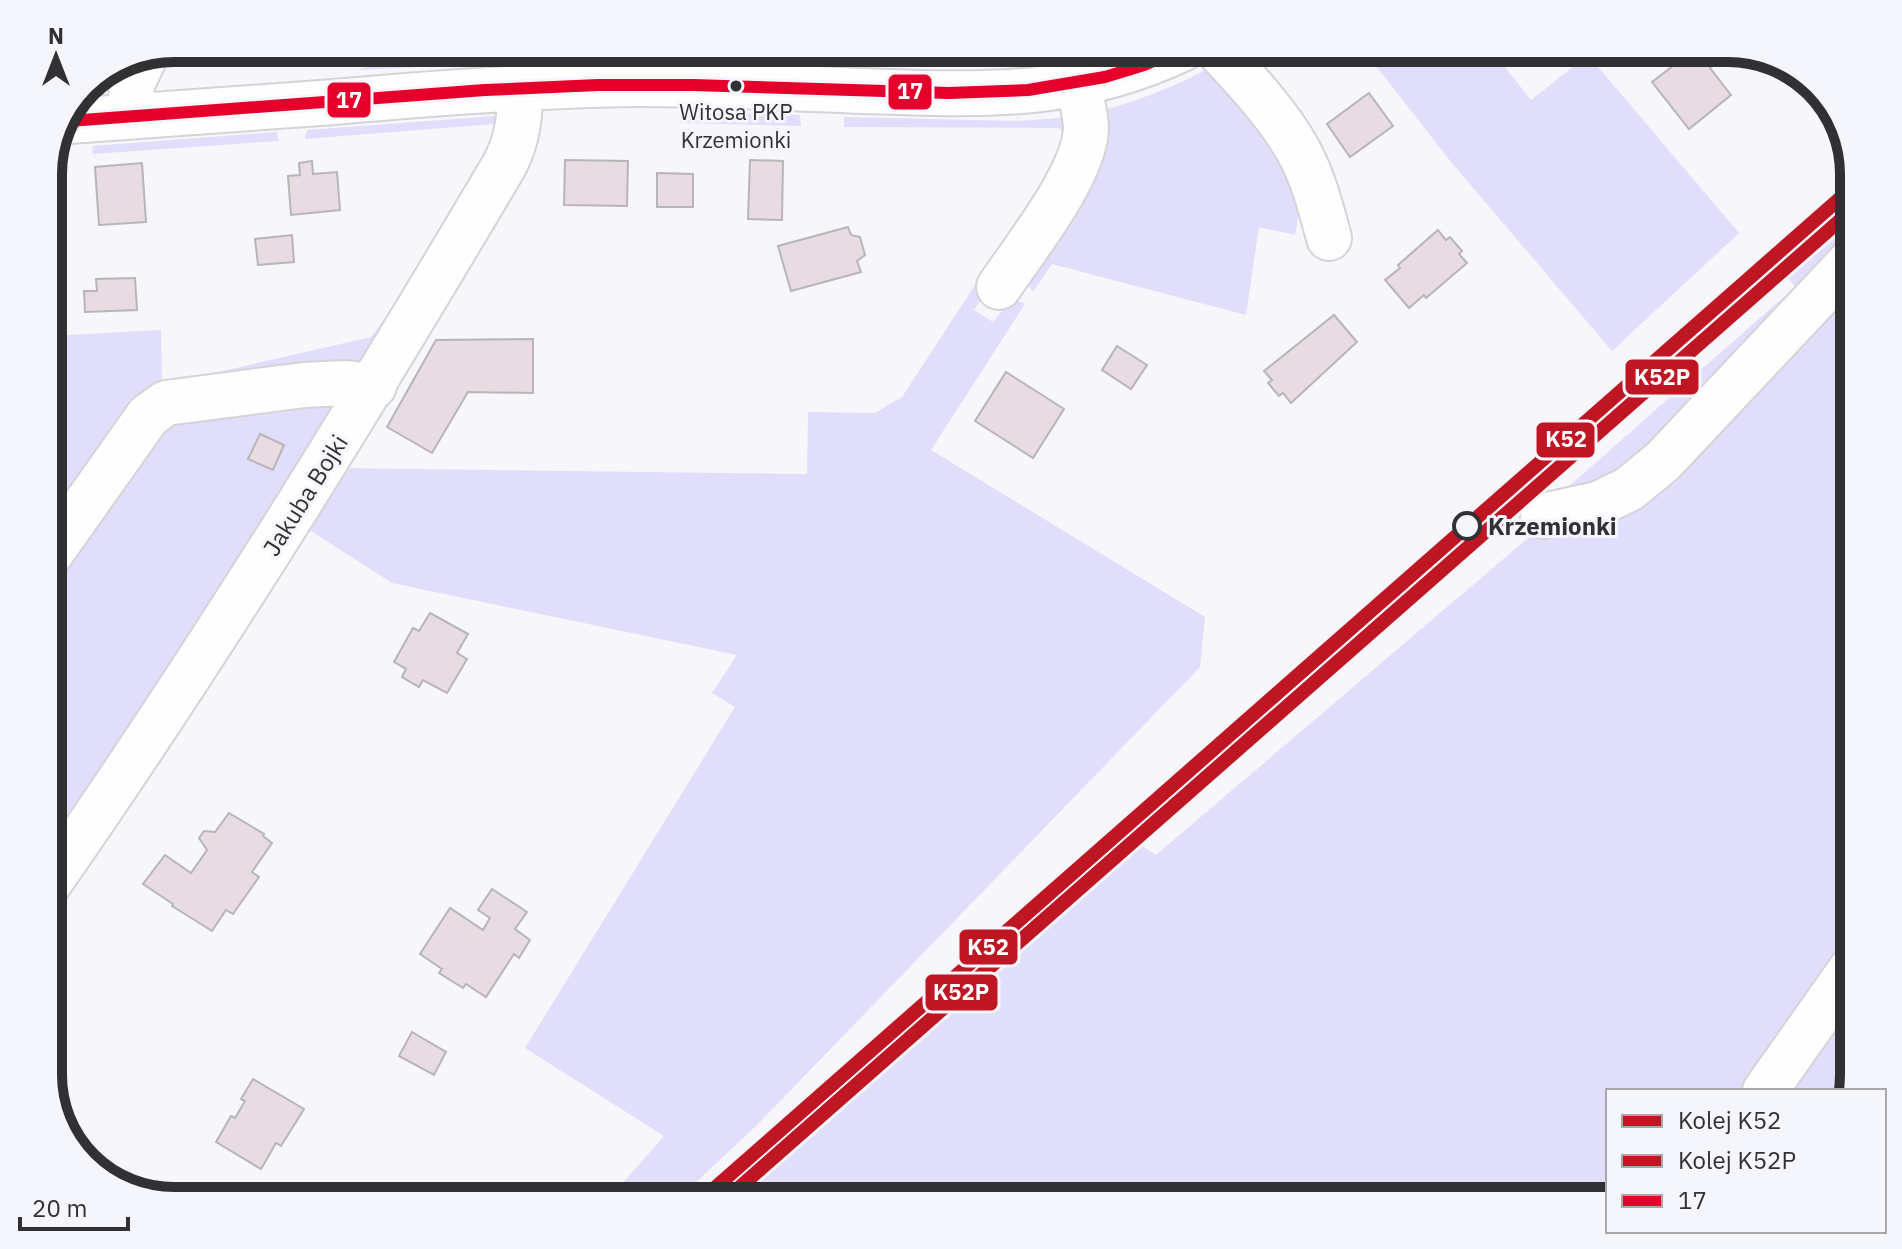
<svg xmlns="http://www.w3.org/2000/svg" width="1902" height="1249" font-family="'IBM Plex Sans',sans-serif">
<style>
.green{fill:#e1defb}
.building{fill:#e8dce2;stroke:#b6b5b7;stroke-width:2}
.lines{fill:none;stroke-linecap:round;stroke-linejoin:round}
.minor-casing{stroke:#d4d4d8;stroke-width:48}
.minor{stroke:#fefefe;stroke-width:44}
.bus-1-casing{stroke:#f5f5fc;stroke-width:18}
.bus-1{stroke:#e4002b;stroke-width:12}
.rail-1-casing{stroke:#f5f5fc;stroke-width:20}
.rail-2-casing{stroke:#f5f5fc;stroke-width:20}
.rail-1{stroke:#be1622;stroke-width:14}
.rail-2{stroke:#be1622;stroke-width:14}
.bus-dot{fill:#313133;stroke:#f5f5fc;stroke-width:3}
.stop-dot{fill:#f5f5fc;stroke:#313133;stroke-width:4}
.labels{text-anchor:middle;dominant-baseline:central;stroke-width:6;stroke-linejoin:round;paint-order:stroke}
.bus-label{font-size:22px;fill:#313133;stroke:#f5f5fc}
.street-label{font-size:24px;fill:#313133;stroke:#f5f5fc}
.stop-label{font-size:24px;font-weight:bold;fill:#313133;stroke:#f5f5fc;text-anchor:start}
.rim{fill:none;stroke:#313133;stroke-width:10}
.line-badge{stroke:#f5f5fc;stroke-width:3}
.badge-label{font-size:22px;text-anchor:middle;font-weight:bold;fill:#fff}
</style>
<rect width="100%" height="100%" fill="#f6f6fb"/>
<!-- green -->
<g class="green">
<polygon points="377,48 631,48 629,56 358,70 377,62"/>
<polygon points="668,48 830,51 832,48 842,48 838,62 670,58"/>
<path d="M860,48H871L870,55L1064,53L1078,48H1108C1030,75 938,65 856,63Z"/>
<polygon points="1362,48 1490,48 1531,100 1588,55 1739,233 1612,351 1451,162"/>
<path d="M1212,66L1258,108L1302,197L1295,235L1259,227L1246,315L1052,264L1033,292L1027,283L1089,115C1132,102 1173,89 1212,66Z"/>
<polygon points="682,112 800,115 801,126 680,123"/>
<path d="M495,116L502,121L504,131L498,154L439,257L377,354L348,372L163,396C122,425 95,470 66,509L48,513L68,483L48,473V336L161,330L162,385L371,337L435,252L499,145L494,124L305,139L307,130Z"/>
<path d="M844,117L1018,121L1071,117C1073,130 1075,142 1071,155C1057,202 1003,268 974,310L993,322L1007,305L1018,301L1025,304L931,450L1205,617L1200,667L757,1125L676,1201H607L664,1136L525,1048L735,707L712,693L737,655L392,583L303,526L339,468L807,474L808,412L875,413L902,397L1069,141L1059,128L844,127Z"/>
<polygon points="277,132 279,141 93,154 92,146"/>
<polygon points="69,147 69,156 64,156 53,175 48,175 48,167 57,148"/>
<polygon points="1854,205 1854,951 1754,1091 1608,1091 1608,1201 728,1201 1136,842 1156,855 1528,538 1559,495 1795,287 1779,266"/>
<polygon points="349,391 48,868 48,561 164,419"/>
<polygon points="1854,985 1854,1075 1849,1091 1778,1091"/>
</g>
<!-- building -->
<g class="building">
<polygon points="1701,48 1721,48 1726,55 1710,68 1731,95 1689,129 1652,82 1695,49 1697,51"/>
<polygon points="1369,93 1393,126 1350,157 1327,124"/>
<polygon points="565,160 628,161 627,206 564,205"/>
<polygon points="750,160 783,161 782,220 748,219"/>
<polygon points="312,161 313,174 337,172 340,210 291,215 288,176 300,175 299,163"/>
<polygon points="142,163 146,222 99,225 95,167"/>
<polygon points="657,173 693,174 693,207 657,207"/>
<polygon points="848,227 851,235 860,237 865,255 857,261 861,272 791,291 778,246"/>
<polygon points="1438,230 1446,240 1450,237 1462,251 1459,254 1467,263 1426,298 1424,295 1409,308 1385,280 1400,268 1398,265"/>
<polygon points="292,235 294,262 258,265 255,239"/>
<polygon points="135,278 137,310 85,312 84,291 97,291 96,279"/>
<polygon points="1334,315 1357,342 1291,403 1283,393 1279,396 1268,383 1272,380 1264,371"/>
<polygon points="533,339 533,393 468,392 432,453 387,427 436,340"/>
<polygon points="1117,346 1147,365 1131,389 1102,370"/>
<polygon points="1006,372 1064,409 1033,458 975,421"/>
<polygon points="260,434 284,445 273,470 248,459"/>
<polygon points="430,613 468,634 457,653 467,659 447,693 423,680 419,687 402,677 406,669 394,662 413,628 419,631"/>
<polygon points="229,813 264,834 263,836 272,843 252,872 259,877 233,914 226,910 212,931 172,906 173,904 143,884 165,855 191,873 207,850 199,838 204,831 215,832"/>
<polygon points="492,889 527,912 515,929 530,940 519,958 514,954 486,997 466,984 463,988 439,973 442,969 420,954 450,908 483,930 490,918 478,910"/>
<polygon points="412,1032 446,1052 434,1075 399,1056"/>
<polygon points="253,1079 304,1109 281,1146 276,1143 261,1169 216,1142 231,1116 235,1118 245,1101 241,1099"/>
</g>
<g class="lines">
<defs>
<g id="minor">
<path d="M1216,48C1245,79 1277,113 1298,150C1313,177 1321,208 1329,238"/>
<polyline points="130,116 132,84 143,61"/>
<path d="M69,121C157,114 246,109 334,102C434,93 535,85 636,84C712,84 789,88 865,91C982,95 1075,100 1184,48"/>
<path d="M999,287C1025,248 1084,175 1086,129C1086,115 1081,99 1079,85"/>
<polyline points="1543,516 1598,504 1629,489 1663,461 1854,258"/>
<polyline points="51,553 148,416 166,403 304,385 346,383 374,386"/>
<path d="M48,885C211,651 360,409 505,164C518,138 520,117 520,88"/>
<polyline points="1765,1091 1854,965"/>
</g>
</defs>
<!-- minor casing -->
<use href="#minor" class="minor-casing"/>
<!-- minor -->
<use href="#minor" class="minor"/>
<defs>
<polyline id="bus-1" points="69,121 485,90 598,85 693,85 949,93 1028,90 1105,77 1144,65 1184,48"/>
</defs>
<!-- bus-1 casing -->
<use href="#bus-1" class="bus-1-casing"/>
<!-- bus-1 -->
<use href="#bus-1" class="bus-1"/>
<defs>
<polyline id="rail-1" points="700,1201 1854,186"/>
<polyline id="rail-2" points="724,1201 1854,208"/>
</defs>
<!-- rail-1 casing -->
<use href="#rail-1" class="rail-1-casing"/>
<!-- rail-2 casing -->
<use href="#rail-2" class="rail-2-casing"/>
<!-- rail-1 -->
<use href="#rail-1" class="rail-1"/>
<!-- rail-2 -->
<use href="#rail-2" class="rail-2"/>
</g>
<!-- markers -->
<circle class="bus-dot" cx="736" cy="86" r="7"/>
<circle class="stop-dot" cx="1467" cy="526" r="13"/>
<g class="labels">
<!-- bus labels -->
<g class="bus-label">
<text x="736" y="111">Witosa PKP<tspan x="736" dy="28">Krzemionki</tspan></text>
</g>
<!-- street labels -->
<g class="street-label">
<text transform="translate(305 495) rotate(-58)">Jakuba Bojki</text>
</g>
<!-- stop labels -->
<g class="stop-label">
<text x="1488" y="526">Krzemionki</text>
</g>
</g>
<!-- crop -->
<path d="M0 0H1902V1249H0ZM174 62H1728A112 112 0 0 1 1840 174V1075A112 112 0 0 1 1728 1187H174A112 112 0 0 1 62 1075V174A112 112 0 0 1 174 62Z" fill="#f5f5fc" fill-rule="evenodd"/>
<path class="rim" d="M174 62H1728A112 112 0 0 1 1840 174V1075A112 112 0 0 1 1728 1187H174A112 112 0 0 1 62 1075V174A112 112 0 0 1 174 62Z"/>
<g class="line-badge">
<rect x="887" y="73" width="46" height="38" rx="8" fill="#e4002b"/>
<rect x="326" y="81" width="46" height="38" rx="8" fill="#e4002b"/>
<rect x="1624" y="358" width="76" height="38" rx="8" fill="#be1622"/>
<rect x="1535" y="421" width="61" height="38" rx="8" fill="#be1622"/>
<rect x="958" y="928" width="61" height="38" rx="8" fill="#be1622"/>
<rect x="924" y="973" width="75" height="39" rx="8" fill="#be1622"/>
</g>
<g class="badge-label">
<text x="910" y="99">17</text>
<text x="349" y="108">17</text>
<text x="1662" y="385">K52P</text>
<text x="1566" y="447">K52</text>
<text x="988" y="955">K52</text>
<text x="961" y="1000">K52P</text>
</g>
<!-- legend -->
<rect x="1606" y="1089" width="280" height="144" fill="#f5f5fc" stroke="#a7a7ac" stroke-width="2"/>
<rect x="1622" y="1115" width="40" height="12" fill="#be1622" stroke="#a7a7ac" stroke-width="2"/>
<text x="1678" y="1129" font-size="24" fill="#313133">Kolej K52</text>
<rect x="1622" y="1155" width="40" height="12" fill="#be1622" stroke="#a7a7ac" stroke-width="2"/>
<text x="1678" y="1169" font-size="24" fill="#313133">Kolej K52P</text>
<rect x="1622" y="1195" width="40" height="12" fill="#e4002b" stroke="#a7a7ac" stroke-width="2"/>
<text x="1678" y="1209" font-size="24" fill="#313133">17</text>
<!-- north arrow -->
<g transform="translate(56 56)" stroke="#f5f5fc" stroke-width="6" paint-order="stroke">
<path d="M0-6L14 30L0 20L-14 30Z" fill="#313133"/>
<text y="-12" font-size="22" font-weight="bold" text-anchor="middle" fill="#313133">N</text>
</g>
<!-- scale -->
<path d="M20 1217v12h108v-12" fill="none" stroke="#313133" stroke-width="4"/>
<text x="32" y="1217" font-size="24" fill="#313133" stroke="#f5f5fc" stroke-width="6" paint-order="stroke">20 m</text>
</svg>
